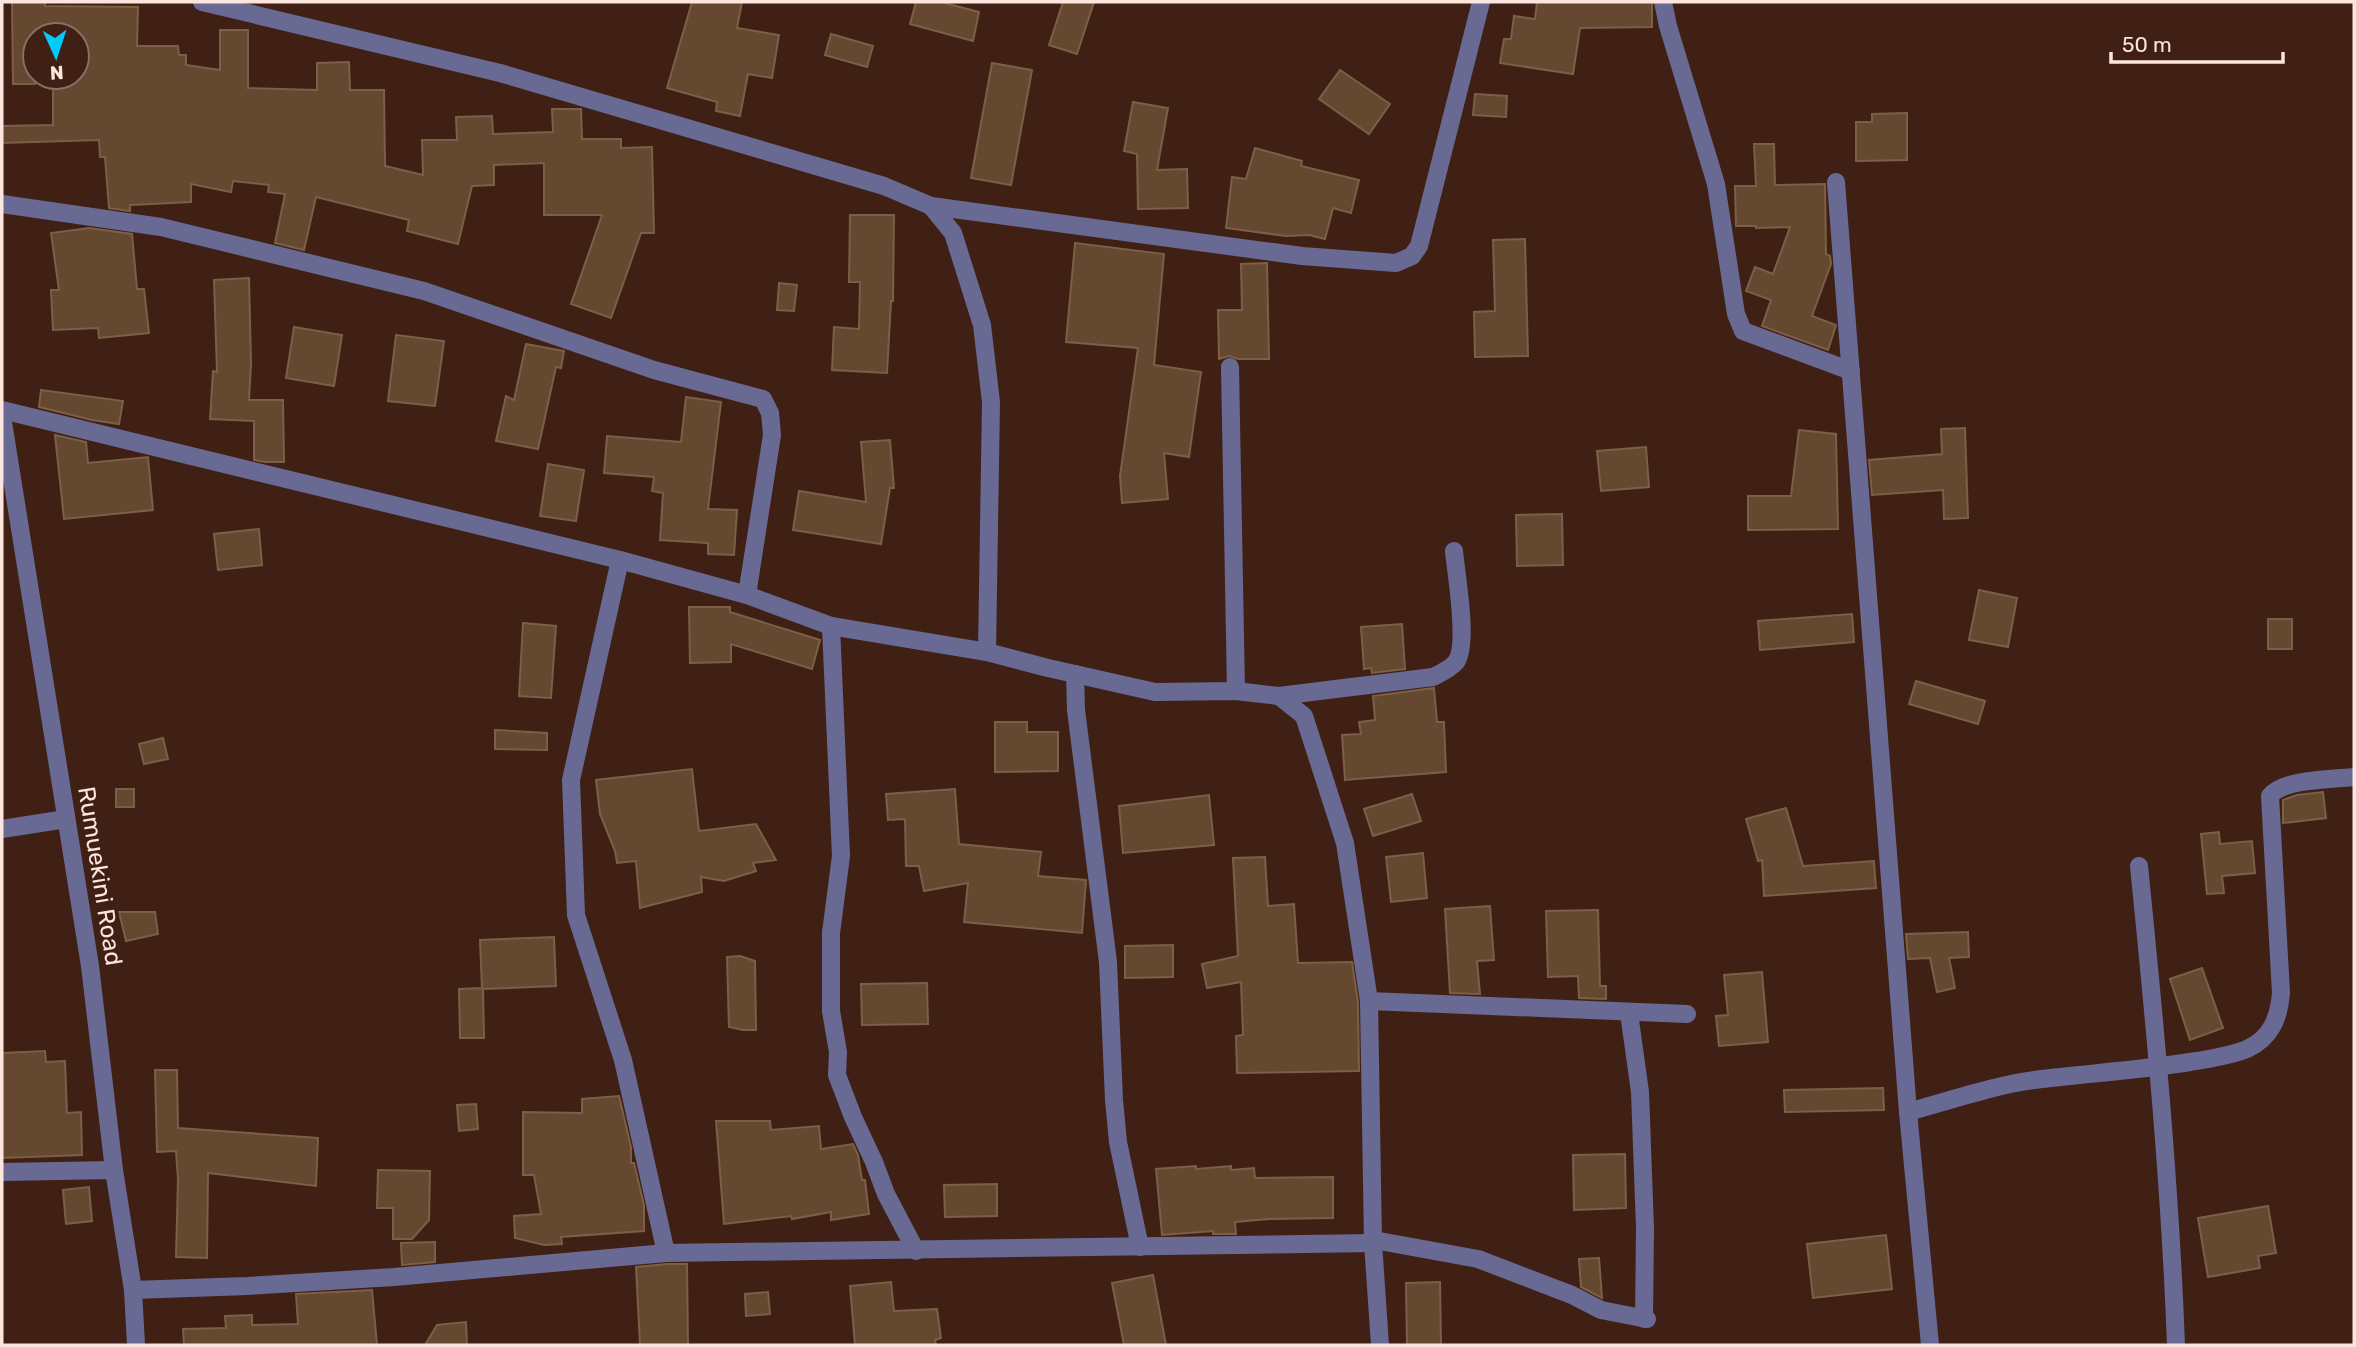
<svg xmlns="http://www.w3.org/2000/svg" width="2356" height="1347" font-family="Rubik,sans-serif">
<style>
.building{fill:#64482f;stroke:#7c5f46;stroke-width:2}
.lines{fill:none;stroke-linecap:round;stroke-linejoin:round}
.minor{stroke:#696a94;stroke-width:18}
.labels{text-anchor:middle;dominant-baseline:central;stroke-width:7;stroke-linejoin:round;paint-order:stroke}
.street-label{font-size:24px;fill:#fbe5dc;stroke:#402014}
</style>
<rect width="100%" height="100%" fill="#402014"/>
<!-- building -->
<g class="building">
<polygon points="12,2 45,2 45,6 138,7 137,46 178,46 179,55 186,55 186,65 220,70 220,30 248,30 248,88 317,90 317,63 349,62 350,90 384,90 385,166 423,175 422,140 457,140 456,117 492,116 493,134 553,132 552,109 581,109 582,139 621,139 621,148 652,147 654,233 641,233 611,318 571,304 602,215 544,215 544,163 494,165 494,185 472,186 458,244 407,231 409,220 316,197 304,250 275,243 285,194 268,192 269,185 233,181 231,192 191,184 191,202 130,205 130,211 109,208 105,157 100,157 99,140 2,143 2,126 53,125 53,77 77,77 77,35 35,35 35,84 13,84"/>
<polygon points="692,2 742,2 737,28 779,35 772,78 748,74 740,116 716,111 717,102 667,88"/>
<polygon points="916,2 941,2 979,12 973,41 910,24"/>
<polygon points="1063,2 1094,2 1077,54 1049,45"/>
<polygon points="1537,2 1652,2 1652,27 1580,28 1573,74 1500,63 1504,39 1511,39 1514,16 1535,19"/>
<polygon points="831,34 873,46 867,67 825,55"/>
<polygon points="992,63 1032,70 1011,185 971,178"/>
<polygon points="1340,70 1390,104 1369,134 1319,99"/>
<polygon points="1475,94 1507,96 1506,117 1473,115"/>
<polygon points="1133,102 1168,108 1157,170 1187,169 1188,208 1138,209 1137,154 1124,151"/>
<polygon points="1907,113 1907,160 1856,161 1856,122 1872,122 1872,114"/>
<polygon points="1754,144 1774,144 1775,185 1825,184 1826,254 1830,256 1831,264 1812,316 1836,325 1828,350 1762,326 1771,300 1746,291 1755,267 1773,274 1790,227 1756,228 1756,226 1736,226 1735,186 1756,186"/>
<polygon points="1255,148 1302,161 1301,166 1359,180 1351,213 1333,208 1325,239 1309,235 1286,236 1226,228 1232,177 1246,179"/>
<polygon points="850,215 894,215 893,301 891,301 887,373 832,370 834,327 859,329 860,282 849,282"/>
<polygon points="89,228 132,234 137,289 144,289 149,333 99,338 98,328 53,330 51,290 59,290 51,233"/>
<polygon points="1525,239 1528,356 1475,357 1474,312 1495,311 1493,240"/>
<polygon points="1075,243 1164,254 1154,365 1201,372 1189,457 1164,453 1168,499 1122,503 1120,476 1138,348 1066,342"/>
<polygon points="1267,263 1269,359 1238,359 1229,356 1219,359 1218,310 1242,310 1241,264"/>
<polygon points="249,278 251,364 249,400 283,400 284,462 265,462 254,460 254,421 210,419 213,371 217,372 214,280"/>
<polygon points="779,283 797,285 794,311 777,310"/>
<polygon points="294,327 342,335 334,386 286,378"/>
<polygon points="396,335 444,341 435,406 388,401"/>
<polygon points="526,344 564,351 561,368 556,367 538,449 496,441 506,396 514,400"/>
<polygon points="41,390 123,401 119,424 92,420 39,407"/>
<polygon points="686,397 721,402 708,509 737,510 734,555 708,554 708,543 660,540 663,493 652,491 654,477 604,473 607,436 681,442"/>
<polygon points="1965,428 1968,518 1944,519 1943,490 1872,495 1869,460 1942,454 1941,429"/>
<polygon points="1799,430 1836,434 1838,529 1748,530 1748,496 1791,496"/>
<polygon points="55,435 86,442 88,463 148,457 153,510 64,519"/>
<polygon points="890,440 894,488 890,488 881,544 793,530 799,491 866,502 861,442"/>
<polygon points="1646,447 1649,487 1601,491 1597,451"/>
<polygon points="548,464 584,470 576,521 540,516"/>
<polygon points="1562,514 1563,565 1517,566 1516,515"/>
<polygon points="259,529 262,565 218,570 214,534"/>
<polygon points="1979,590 2017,598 2008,647 1969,640"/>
<polygon points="689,607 730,607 730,612 820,640 812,669 731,644 731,662 690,663"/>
<polygon points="1852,614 1854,642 1760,650 1758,621"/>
<rect x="2268" y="619" width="24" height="30"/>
<polygon points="523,623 556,626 551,698 519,696"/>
<polygon points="1402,624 1405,669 1372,673 1371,668 1364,669 1361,627"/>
<polygon points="1916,681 1985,701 1978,724 1909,704"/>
<polygon points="1434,688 1437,722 1444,722 1446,772 1345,780 1342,735 1361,734 1359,722 1375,720 1373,696"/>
<polygon points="995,722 1027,722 1027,732 1058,732 1058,771 995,772"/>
<polygon points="495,730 547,733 547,750 495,749"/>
<polygon points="163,738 168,759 144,764 139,744"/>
<polygon points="692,769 699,831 756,824 776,860 753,863 756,871 724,881 701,877 702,892 640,908 636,861 617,863 615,851 600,814 596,780"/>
<rect x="116" y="789" width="18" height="18"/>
<polygon points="955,789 959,844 1041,852 1038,876 1086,880 1082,933 964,922 968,883 924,891 919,866 906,866 905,819 888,820 886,794"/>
<polygon points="2323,792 2326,818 2283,823 2283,800 2297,795"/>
<polygon points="1412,794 1421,821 1373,836 1364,809"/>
<polygon points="1209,795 1214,845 1123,853 1119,806"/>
<polygon points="1786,808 1803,866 1874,861 1876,888 1764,896 1762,860 1758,861 1746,819"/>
<polygon points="2219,832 2220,844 2252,841 2255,873 2222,876 2224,893 2207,894 2201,834"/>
<polygon points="1423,853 1427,898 1391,902 1386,857"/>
<polygon points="1265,857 1268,906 1294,904 1298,963 1352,962 1358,1002 1359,1071 1237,1073 1236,1036 1243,1035 1241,982 1207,988 1202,964 1238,956 1233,858"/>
<polygon points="1490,906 1494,960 1477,961 1480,994 1450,993 1445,909"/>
<polygon points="1598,910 1600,986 1606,986 1606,999 1579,998 1578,976 1548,977 1546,911"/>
<polygon points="119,912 155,912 158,934 126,941"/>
<polygon points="1968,932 1969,957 1949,958 1955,988 1937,992 1930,958 1908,959 1906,934"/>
<polygon points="554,937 556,986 483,989 484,1038 460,1038 459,989 482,988 480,940"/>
<polygon points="1173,945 1173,977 1125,978 1125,946"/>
<polygon points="740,956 755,961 756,1030 743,1030 729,1027 727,957"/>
<polygon points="2202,968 2223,1028 2190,1040 2170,979"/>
<polygon points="1762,972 1768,1042 1719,1046 1716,1016 1728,1015 1724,975"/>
<polygon points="927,983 928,1024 862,1025 861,984"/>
<polygon points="45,1051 46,1062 65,1061 67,1113 81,1112 82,1155 2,1158 2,1053"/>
<polygon points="155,1070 177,1070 178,1128 318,1138 316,1186 208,1173 207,1258 176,1257 178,1179 176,1151 157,1152"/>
<polygon points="1883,1088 1884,1110 1785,1112 1784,1090"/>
<polygon points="619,1096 631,1147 631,1163 634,1163 644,1205 644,1231 561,1237 562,1244 544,1245 515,1238 514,1216 541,1214 534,1175 523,1175 523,1112 582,1113 582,1099"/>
<polygon points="476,1104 478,1129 459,1131 457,1105"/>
<polygon points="716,1121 770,1121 771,1130 819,1126 821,1149 853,1144 858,1155 862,1180 865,1180 869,1214 831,1220 831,1212 792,1219 791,1216 724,1224"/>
<polygon points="1625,1154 1626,1208 1574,1210 1573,1155"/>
<polygon points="1196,1166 1196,1169 1231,1166 1231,1170 1254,1168 1255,1178 1333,1177 1333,1218 1269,1219 1235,1222 1236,1234 1213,1234 1213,1231 1162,1235 1156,1169"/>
<polygon points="378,1170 430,1171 429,1220 412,1239 393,1239 393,1208 377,1208"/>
<polygon points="997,1184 997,1216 945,1217 944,1185"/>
<polygon points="89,1187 92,1221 66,1224 63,1190"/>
<polygon points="2268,1206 2276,1253 2258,1256 2260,1268 2208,1277 2198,1218"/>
<polygon points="1886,1235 1892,1289 1813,1298 1807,1244"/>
<polygon points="435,1242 435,1262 402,1265 401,1243"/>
<polygon points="1599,1258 1602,1298 1581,1287 1579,1259"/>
<polygon points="667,1264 687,1264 688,1345 640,1345 636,1267"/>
<polygon points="1153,1275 1166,1345 1124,1345 1112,1283"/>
<polygon points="891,1282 894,1311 937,1309 941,1338 935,1340 936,1345 855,1345 850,1286"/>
<polygon points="1440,1282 1441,1345 1407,1345 1406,1283"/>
<polygon points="372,1290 377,1345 184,1345 183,1329 226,1328 225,1316 252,1315 252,1325 298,1324 296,1294"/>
<polygon points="768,1292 770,1314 746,1316 745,1294"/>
<polygon points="466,1322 467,1345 425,1345 437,1325"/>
</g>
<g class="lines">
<!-- minor -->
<g class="minor">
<polyline points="202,2 500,73 884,186 931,206 1302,256 1396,263 1412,256 1419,246 1481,2"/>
<polyline points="1663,2 1668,26 1716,184 1736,314 1743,331 1851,371"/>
<polyline points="1836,182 1908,1112 1930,1345"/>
<polyline points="2,204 161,227 424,291 654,370 763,399 770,413 772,435 747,595"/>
<polyline points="931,206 953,233 982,325 991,402 987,652"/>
<polyline points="1230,367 1236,691"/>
<polyline points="2,410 620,560 747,595 831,626 987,652 1048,668 1155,692 1236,691 1279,696 1304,716 1345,843 1369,1001 1373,1243 1380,1345"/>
<polyline points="2,416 90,966 114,1170 133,1290 136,1345"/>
<polyline points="620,560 571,780 576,915 623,1060 666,1253"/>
<polyline points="831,626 841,856 831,933 831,1011 838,1052 837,1075 853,1117 874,1162 886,1194 916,1251"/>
<polyline points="1075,674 1076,710 1108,962 1114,1100 1118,1142 1140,1247"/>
<path d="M1279,696L1433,677C1441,673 1450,669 1456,662C1469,645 1456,574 1454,551"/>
<polyline points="2,829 66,819"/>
<path d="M2139,866C2155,1025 2170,1184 2176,1345"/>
<polyline points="1369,1001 1687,1014"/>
<polyline points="1629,1013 1640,1092 1645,1228 1644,1319"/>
<path d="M1908,1112C1952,1100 1997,1084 2042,1079C2092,1073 2141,1070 2190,1062C2209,1059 2230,1056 2247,1049C2271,1038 2279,1018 2281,993L2270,796C2283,779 2333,779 2354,777"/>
<polyline points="2,1172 114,1170"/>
<polyline points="1374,1240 1478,1259 1572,1295 1601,1310 1647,1319"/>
<polyline points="133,1290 247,1286 394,1277 666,1253 1373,1243"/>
</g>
</g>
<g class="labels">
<!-- street labels -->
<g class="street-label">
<text transform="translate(100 876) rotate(81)">Rumuekini Road</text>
</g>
</g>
<!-- border -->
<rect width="2356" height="1347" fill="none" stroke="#fbe5dc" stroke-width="7"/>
<!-- north arrow -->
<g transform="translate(56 56) rotate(177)"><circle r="33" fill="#402014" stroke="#8b6f64" stroke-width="2"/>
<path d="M0-5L12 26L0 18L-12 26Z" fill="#03cbf9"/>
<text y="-10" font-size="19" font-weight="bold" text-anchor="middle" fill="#fbe5dc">N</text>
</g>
<!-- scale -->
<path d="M2111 52v10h172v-10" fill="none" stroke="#fbe5dc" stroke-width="3.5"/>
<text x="2122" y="52" font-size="21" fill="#fbe5dc" stroke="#402014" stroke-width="5" paint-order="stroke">50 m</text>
</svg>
